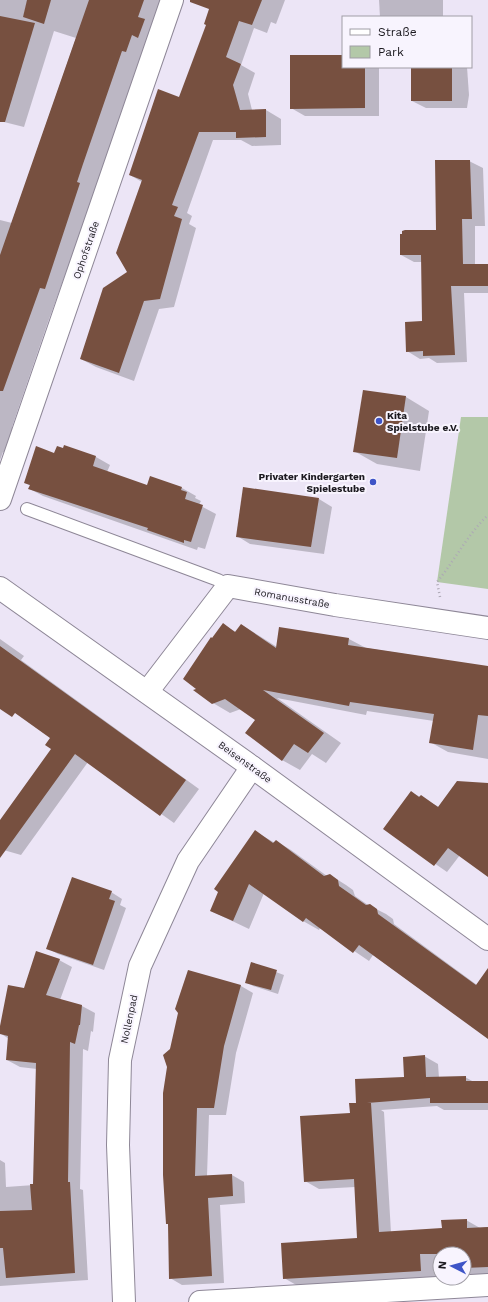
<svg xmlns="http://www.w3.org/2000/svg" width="488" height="1302" font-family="'Work Sans',sans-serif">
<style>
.green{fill:#b3c8a8}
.shadow{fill:#0003}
.building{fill:#775040}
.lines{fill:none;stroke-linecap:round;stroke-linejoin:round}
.lane-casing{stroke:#8e8797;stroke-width:14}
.street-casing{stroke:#8e8797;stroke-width:24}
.path{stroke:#ada8b5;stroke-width:2.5;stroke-dasharray:1 3;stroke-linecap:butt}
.lane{stroke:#fff;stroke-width:12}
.street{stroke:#fff;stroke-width:22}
.poi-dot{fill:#3e54c7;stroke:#f8f4fe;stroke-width:1.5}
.labels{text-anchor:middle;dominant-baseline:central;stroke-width:4;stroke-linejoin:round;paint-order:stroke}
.street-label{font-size:10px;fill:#1c1a20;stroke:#f8f4fe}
.poi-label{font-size:10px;font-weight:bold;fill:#1c1a20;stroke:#f8f4fe;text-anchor:start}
</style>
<rect width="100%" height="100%" fill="#ece5f6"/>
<!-- green -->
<polygon class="green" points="461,417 488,417 488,589 437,582"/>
<!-- shadow -->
<g class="shadow">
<polygon points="0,0 165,0 48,322 12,427 13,428 5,453 3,452 0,460 0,220 12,223 76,38 54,31 24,127 0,121"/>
<polygon points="213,0 285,0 276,24 271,22 267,33 254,28 241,65 255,73 248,94 252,110 266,110 281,119 281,145 252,146 241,140 213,140 187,213 192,216 189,224 196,228 174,307 159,309 134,381 96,367 81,359 128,273 142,182 130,175 179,98 208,25"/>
<polygon points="379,0 443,0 443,17 380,17"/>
<polygon points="343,56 343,67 379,67 379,116 305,116 291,108"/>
<polygon points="412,67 467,67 469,95 467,108 426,108 412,101"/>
<polygon points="469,161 483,168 485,226 475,226 475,265 488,265 488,293 464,293 467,362 437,363 429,358 420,359 407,351 423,322 422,262 414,262 401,255 437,231"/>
<polygon points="364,391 406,397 429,411 420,471 377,464 354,451"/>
<polygon points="65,447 96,457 110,465 107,472 148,486 151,478 182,488 196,496 195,498 201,501 199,505 216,514 205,549 198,547 197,550 43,496 30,489 31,486 25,483 55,454 64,450"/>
<polygon points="319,499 332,507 324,554 250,544 237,536"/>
<polygon points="223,625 236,632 242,625 277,647 280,628 349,639 366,648 488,667 488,759 448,752 430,742 434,721 367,711 366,715 277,698 341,743 326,763 312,754 300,770 282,760 257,720 241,709 230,713 213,703 198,689 213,639"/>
<polygon points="0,639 24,656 21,660 199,789 174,823 88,762 21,855 0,849 0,822 52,749 52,737 0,701"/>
<polygon points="488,784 488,876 460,855 447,872 385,829 411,792 439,807"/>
<polygon points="256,832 275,843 276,841 291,850 327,876 330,875 346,885 353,890 355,896 368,905 386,914 393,919 394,924 477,985 488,984 488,1038 373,955 369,961 320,928 319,930 303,921 264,893 249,929 211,911"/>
<polygon points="111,892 122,899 120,905 126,908 104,970 58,954 47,948"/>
<polygon points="59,960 72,967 60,1000 82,1006 95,1013 93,1032 91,1031 88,1051 83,1049 80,1189 83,1190 88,1280 0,1286 0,1160 5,1163 6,1187 34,1185 37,1069 20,1067 7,1060 9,1039 0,1033 0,1031 24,989"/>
<polygon points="251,963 284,975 278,994 253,986 246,982"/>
<polygon points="189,971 241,986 253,993 236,1053 226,1115 209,1115 207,1176 232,1175 244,1182 245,1203 220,1205 224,1283 182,1285 170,1278 171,1049"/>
<polygon points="424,1056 438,1064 439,1078 465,1077 474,1082 488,1082 488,1110 444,1110 437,1106 381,1110 384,1112 391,1233 443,1229 466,1220 480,1228 488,1227 488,1275 464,1276 464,1254 440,1254 440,1278 298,1286 284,1278 358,1239 355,1187 319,1189 305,1181 357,1104 405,1078"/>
</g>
<!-- building -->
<g class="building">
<polygon points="27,0 51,0 44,24 23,17"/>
<polygon points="89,0 144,0 138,17 145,19 138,38 132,35 126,52 122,51 83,164 77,182 80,183 45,289 40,288 3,391 0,391 0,255"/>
<polygon points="190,0 262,0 252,25 239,21 226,57 241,64 233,85 240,110 266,109 266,137 236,138 236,132 199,132 172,205 178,207 174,216 182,219 160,299 144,301 119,373 80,359 103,288 127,272 116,253 142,180 129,175 158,89 179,97 206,25 204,24 209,9 190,2"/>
<polygon points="0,16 35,23 5,122 0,122"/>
<polygon points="290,55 343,55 343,67 365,67 365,108 290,109"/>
<rect x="411" y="67" width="41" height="34"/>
<polygon points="435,160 470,160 472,219 462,219 463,264 488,264 488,286 451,286 455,355 423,356 423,351 406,352 405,322 422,321 421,255 400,255 400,234 402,234 402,231 405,230 436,230"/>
<polygon points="363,390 406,396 397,458 353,452"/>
<polygon points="64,445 96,456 93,466 147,485 150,476 182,487 181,490 187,492 185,499 203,505 191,542 184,540 184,543 147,530 148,528 28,489 30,485 24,483 36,446 54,453 57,446 63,448"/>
<polygon points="243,487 319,498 311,547 236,537"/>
<polygon points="223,623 235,632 241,624 276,648 279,627 349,638 348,645 488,666 488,716 478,715 473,750 429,743 434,714 350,702 349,706 263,690 324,733 308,753 294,744 282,761 245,733 255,720 225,699 212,704 193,690 196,689 183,679 211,637 212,638"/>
<polygon points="0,646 186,780 160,816 75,754 0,858 0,820 51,749 45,745 50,738 15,713 12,717 0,709"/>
<polygon points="457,781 488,783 488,877 448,848 434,866 383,829 411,791 419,797 421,795 438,807"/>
<polygon points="255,830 273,843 276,840 324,876 330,874 338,880 339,886 366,905 370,904 377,909 378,914 476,985 488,968 488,1039 359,945 353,953 306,918 303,922 249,884 233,921 210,911 218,892 214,889"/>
<polygon points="72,877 112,891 109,899 115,901 93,965 46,949"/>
<polygon points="36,951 60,959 46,995 82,1005 80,1025 79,1025 75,1044 70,1042 68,1182 70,1182 75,1273 6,1278 3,1248 0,1248 0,1211 32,1210 30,1184 33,1184 36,1063 6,1060 8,1036 0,1034 0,1026 8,985 24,988"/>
<polygon points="251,962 277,970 271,990 245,983"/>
<polygon points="188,970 241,985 224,1046 214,1108 197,1108 195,1176 232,1174 233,1196 208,1198 212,1276 169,1279 168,1224 166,1224 163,1175 163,1093 167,1067 163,1055 170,1049 178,1013 175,1009"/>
<polygon points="425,1055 426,1077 466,1076 466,1081 488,1081 488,1103 430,1103 430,1098 367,1103 371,1103 379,1232 442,1228 441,1220 467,1219 467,1228 488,1227 488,1267 464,1268 464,1254 420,1254 421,1271 283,1279 281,1243 357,1238 354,1179 304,1182 300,1116 350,1113 349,1103 356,1103 355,1079 404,1077 403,1057"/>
</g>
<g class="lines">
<defs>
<polyline id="lane" points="27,509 218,580 228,586"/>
<g id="street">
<polyline points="0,499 172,0"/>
<polyline points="0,588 252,767 488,939"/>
<polyline points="147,692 228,586 335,605 488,628"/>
<polyline points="124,1302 118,1145 120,1060 140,966 188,861 252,767"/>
<polyline points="200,1302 488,1285"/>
</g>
</defs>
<!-- lane casing -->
<use href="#lane" class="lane-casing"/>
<!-- street casing -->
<use href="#street" class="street-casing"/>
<!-- path -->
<path class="path" d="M440,597L437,582C455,560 468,534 488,515"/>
<!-- lane -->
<use href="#lane" class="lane"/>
<!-- street -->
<use href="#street" class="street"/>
</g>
<!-- markers -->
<g class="poi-dot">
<circle cx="379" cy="421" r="4"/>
<circle cx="373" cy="482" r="4"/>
</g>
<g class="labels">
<!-- street labels -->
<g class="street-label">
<text transform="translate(86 250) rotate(-71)">Ophofstraße</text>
<text transform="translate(292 598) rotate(10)">Romanusstraße</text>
<text transform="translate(245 762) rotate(36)">Beisenstraße</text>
<text transform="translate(129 1019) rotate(-78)">Nollenpad</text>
</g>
<!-- poi labels -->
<g class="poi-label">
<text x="387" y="415">Kita<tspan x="387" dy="12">Spielstube e.V.</tspan></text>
<text x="365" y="476" text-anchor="end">Privater Kindergarten<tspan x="365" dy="12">Spielestube</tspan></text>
</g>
</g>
<!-- legend -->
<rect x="342" y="16" width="130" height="52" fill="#f8f4fe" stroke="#a09da5"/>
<rect x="350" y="29" width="20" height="6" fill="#ffffff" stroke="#a09da5"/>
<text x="378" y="36" font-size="12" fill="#1c1a20">Straße</text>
<rect x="350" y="46" width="20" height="12" fill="#b3c8a8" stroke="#a09da5"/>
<text x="378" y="56" font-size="12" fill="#1c1a20">Park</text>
<!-- north arrow -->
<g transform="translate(452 1266) rotate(276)"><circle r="19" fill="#f8f4fe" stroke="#a09da5"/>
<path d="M0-3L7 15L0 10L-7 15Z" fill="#3e54c7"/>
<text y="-6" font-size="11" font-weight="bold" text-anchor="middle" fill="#1c1a20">N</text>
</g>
</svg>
